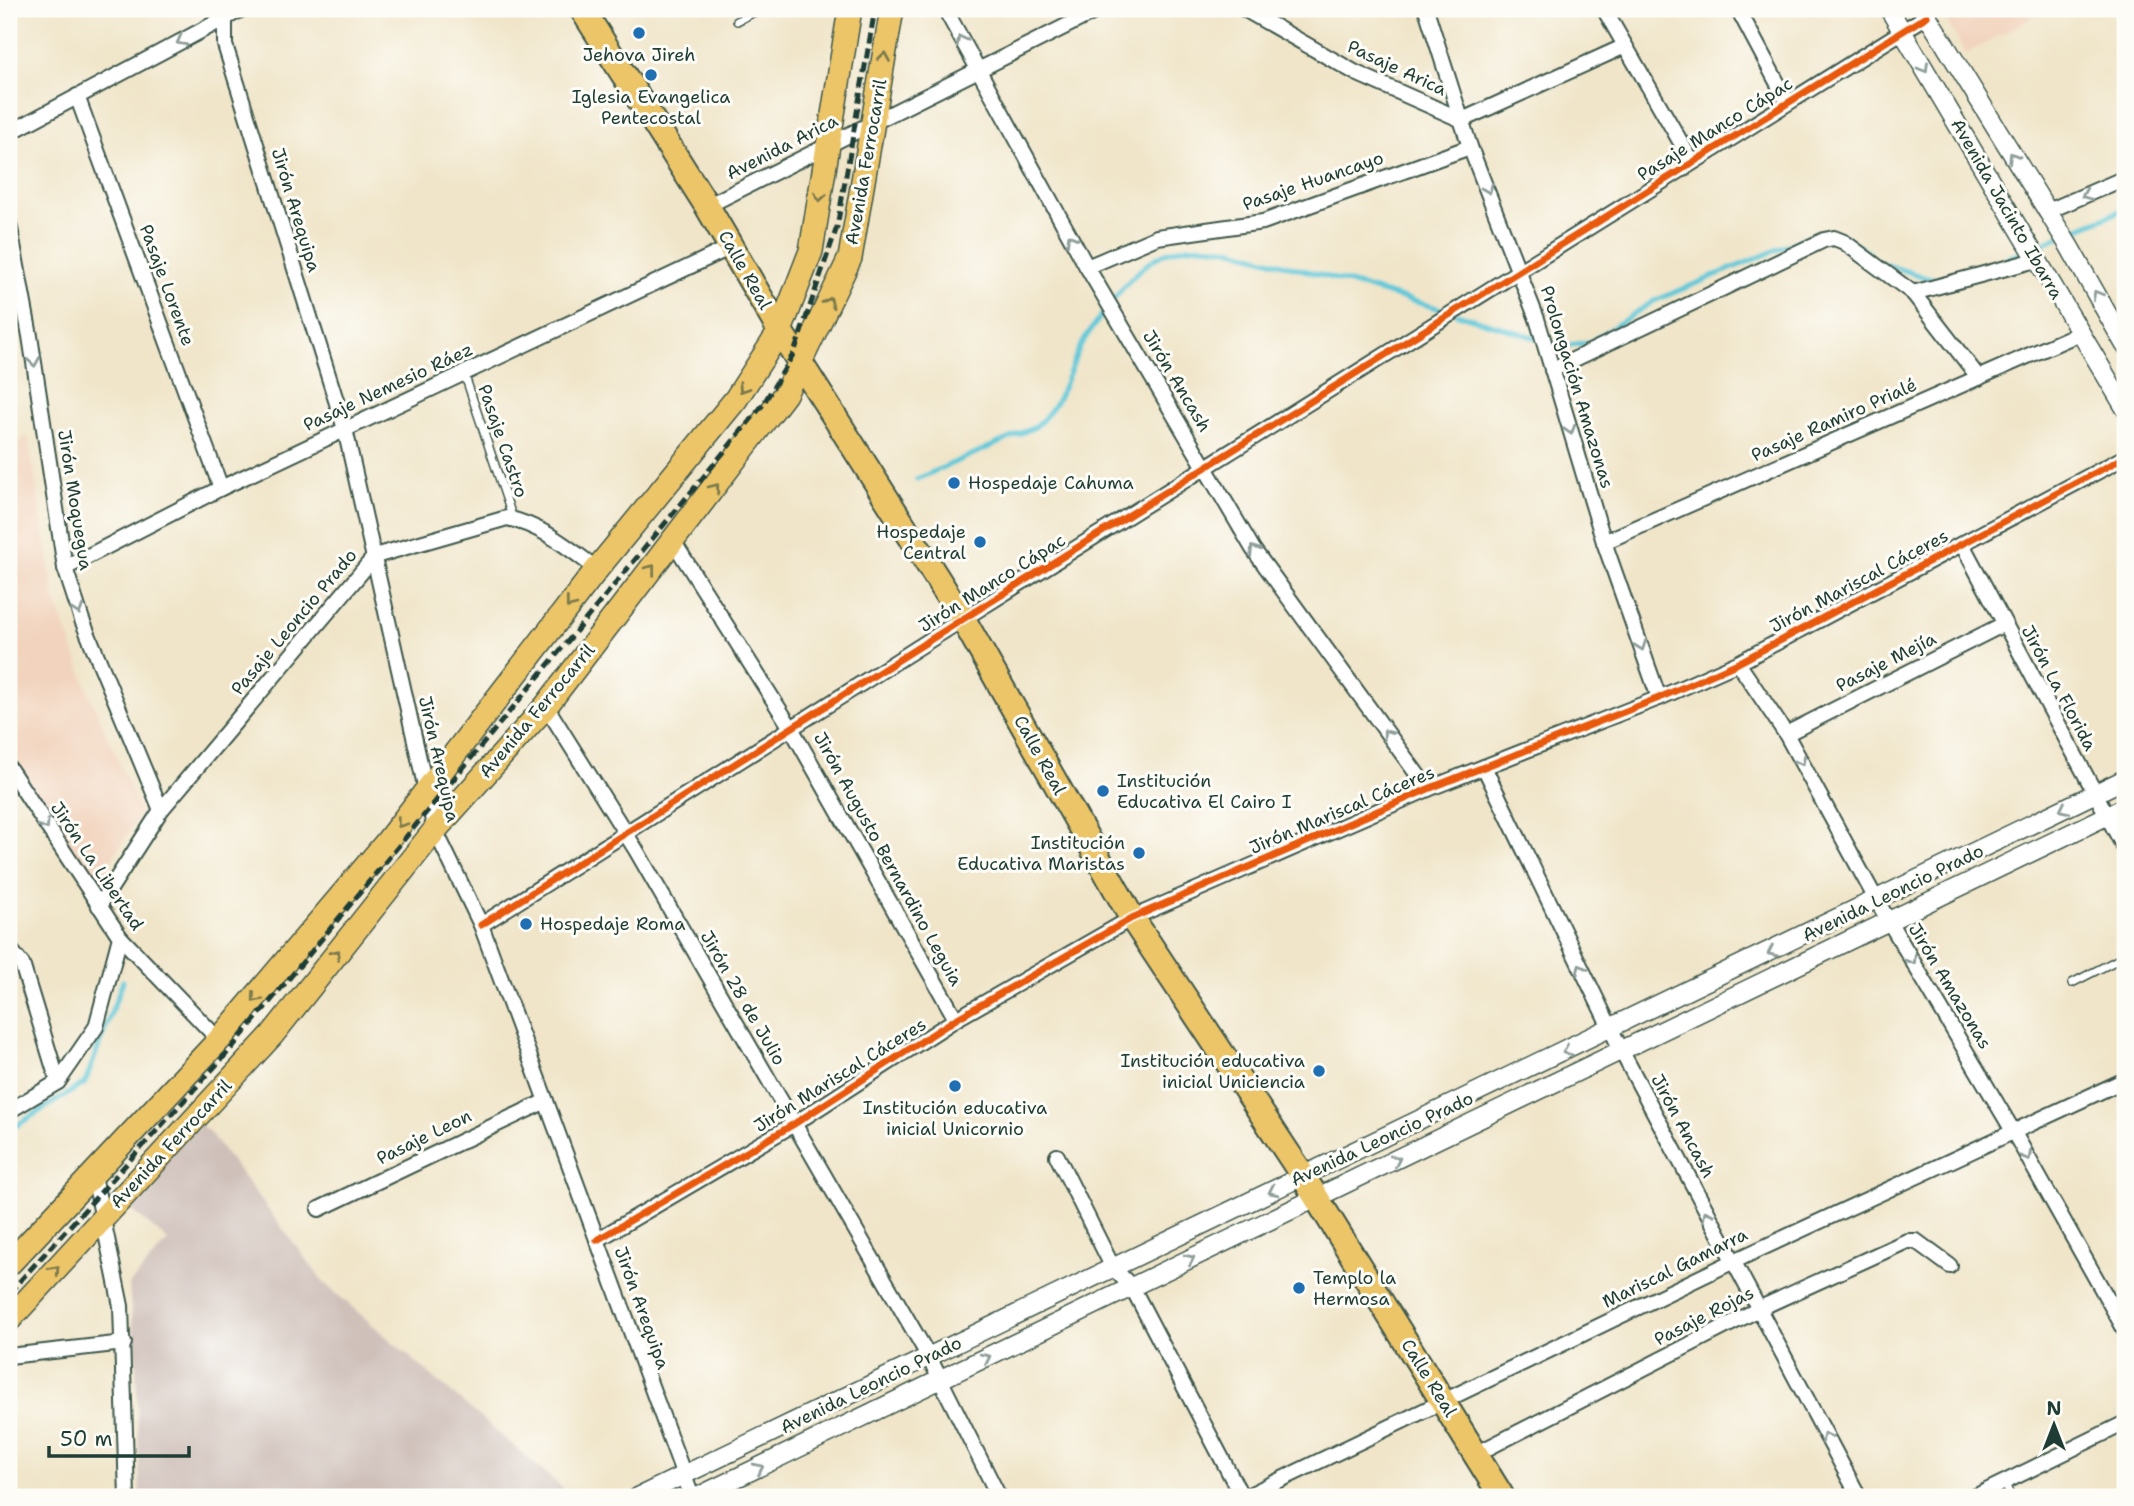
<svg xmlns="http://www.w3.org/2000/svg" width="2134" height="1506" font-family="'Shantell Sans',sans-serif">
<style>
.built{fill:#f2d4be}
.industrial{fill:#cfc0ba}
.lines{fill:none;stroke-linecap:round;stroke-linejoin:round}
.stream{stroke:#5ec8d9;stroke-width:5}
.service-casing{stroke:#3e564a;stroke-width:10}
.minor-casing{stroke:#3e564a;stroke-width:18}
.tertiary-casing{stroke:#3e564a;stroke-width:21}
.primary-casing{stroke:#3e564a;stroke-width:26}
.trunk-casing{stroke:#3e564a;stroke-width:28}
.service{stroke:#fff;stroke-width:7}
.minor{stroke:#fff;stroke-width:14}
.tertiary{stroke:#fff;stroke-width:18}
.primary{stroke:#edc569;stroke-width:23}
.trunk{stroke:#edc569;stroke-width:24}
.rail{stroke:#1f3d34;stroke-width:5;stroke-dasharray:10 5;stroke-linecap:butt}
.cycleway-casing{stroke:#fdfcf7;stroke-width:11}
.cycleway{stroke:#e8590c;stroke-width:7}
.oneway{stroke:#8f9e9a}
.oneway2{stroke:#7c7a4c}
.poi-dot{fill:#1f6fb2;stroke:#fdfcf7;stroke-width:2.5}
.labels{text-anchor:middle;dominant-baseline:central;stroke-width:6;stroke-linejoin:round;paint-order:stroke}
.poi-label{font-size:18px;fill:#1f3d34;stroke:#fdfcf7;text-anchor:start}
.street-label{font-size:18px;fill:#1f3d34;stroke:#fdfcf7}
</style>
<rect width="100%" height="100%" fill="#fdfcf7"/>
<filter id="ink" filterUnits="userSpaceOnUse"><feTurbulence type="fractalNoise" baseFrequency=".0143" numOctaves="2"/><feDisplacementMap in="SourceGraphic" scale="14" xChannelSelector="R" yChannelSelector="G"/><feConvolveMatrix kernelMatrix="1 2 1 2 8 2 1 2 1" color-interpolation-filters="sRGB"/></filter>
<filter id="wash" filterUnits="userSpaceOnUse"><feTurbulence type="fractalNoise" baseFrequency=".00686" numOctaves="4" result="noise"/><feDisplacementMap in="SourceGraphic" scale="28" xChannelSelector="R" yChannelSelector="G"/><feGaussianBlur stdDeviation="1.57" result="paint"/><feColorMatrix in="noise" values="0 0 0 0 0 0 0 0 0 0 0 0 0 0 0 0 0 1.4 0 .05"/><feComposite in="paint" operator="in"/></filter>
<g filter="url(#wash)">
<rect width="100%" height="100%" fill="#f0e5c9"/>
<!-- built -->
<g class="built">
<polygon points="1940,9 2048,9 1966,54"/>
<polygon points="28,436 55,599 92,701 141,813 100,877 86,875 9,753 9,447"/>
</g>
<!-- industrial -->
<polygon class="industrial" points="198,1123 210,1133 324,1283 573,1497 140,1497 136,1367 129,1285 168,1241 126,1205"/>
<g class="lines">
<!-- stream -->
<g class="stream">
<polyline points="1846,237 1869,253"/>
<polyline points="1882,263 1927,278 1943,279"/>
<polyline points="1986,267 2125,209"/>
<polyline points="1457,314 1563,346 1590,342 1654,301 1803,239 1826,234"/>
<path d="M917,479L1035,427C1061,405 1066,378 1079,349C1087,333 1099,319 1110,304C1144,258 1173,237 1233,250L1448,311"/>
<polyline points="9,1130 85,1083 123,981"/>
</g>
</g>
</g>
<g filter="url(#ink)">
<g class="lines">
<defs>
<g id="service">
<polyline points="737,21 760,9"/>
<polyline points="464,373 513,519"/>
<polyline points="2072,983 2125,956"/>
<polyline points="2004,1482 2011,1497"/>
</g>
<g id="minor">
<polyline points="220,9 225,18 225,45 345,429 435,830 481,925 692,1497"/>
<polyline points="945,9 1087,267 1253,549 1428,789"/>
<polyline points="1244,9 1356,73 1462,120 1625,46"/>
<polyline points="1426,9 1470,147 1537,319 1604,542 1659,698"/>
<polyline points="1604,9 1692,162"/>
<polyline points="1738,9 1787,101"/>
<polyline points="77,96 221,488"/>
<polyline points="9,133 242,9"/>
<polyline points="707,206 1100,9"/>
<polyline points="2046,212 2125,178"/>
<polyline points="9,223 30,336 65,568 82,620 161,810"/>
<polyline points="1087,267 1157,237 1263,222 1470,147"/>
<polyline points="1913,293 1979,378"/>
<polyline points="1552,370 1824,240 1834,238 1844,242 1913,293 2036,260"/>
<polyline points="673,541 791,728 956,1019"/>
<polyline points="1604,542 2080,333"/>
<polyline points="1962,544 2125,849"/>
<polyline points="65,568 221,488 731,247"/>
<polyline points="1738,663 1786,734 1877,901 2013,1131 2125,1330"/>
<polyline points="546,706 636,850 929,1357 999,1497"/>
<polyline points="1786,734 2004,624"/>
<polyline points="1484,767 1622,1052 1859,1497"/>
<polyline points="9,768 120,937 219,1040"/>
<path d="M99,906L161,810L375,556L507,518C543,526 568,548 597,569"/>
<polyline points="481,925 963,619 1927,16"/>
<polyline points="9,948 22,964 58,1082"/>
<polyline points="9,1111 58,1082 96,1027 120,937"/>
<polyline points="1057,1156 1113,1268 1132,1287 1242,1497"/>
<polyline points="94,1176 121,1306 127,1497"/>
<polyline points="319,1209 546,1101"/>
<polyline points="597,1240 794,1124 956,1019 1132,918 1428,789 1659,698 1738,663 2125,457"/>
<polyline points="9,1356 124,1343"/>
<polyline points="1476,1454 1769,1304 1907,1241 1916,1241 1950,1266"/>
<polyline points="1245,1497 1732,1262 2125,1080"/>
<polyline points="1974,1497 2125,1423"/>
</g>
<g id="tertiary">
<polyline points="1889,9 2125,408"/>
<polyline points="1923,9 2069,246 2125,345"/>
<polyline points="638,1497 2125,779"/>
<polyline points="697,1497 2125,807"/>
</g>
<g id="primary">
<polyline points="9,1264 219,1040 386,843 597,569 736,399 780,331 811,251 850,9"/>
<polyline points="9,1320 272,1035 435,830 546,706 785,394 850,258 892,9"/>
</g>
<polyline id="trunk" points="582,9 707,206 780,331 963,619 1132,918 1303,1176 1502,1497"/>
</defs>
<!-- service casing -->
<use href="#service" class="service-casing"/>
<!-- minor casing -->
<use href="#minor" class="minor-casing"/>
<!-- tertiary casing -->
<use href="#tertiary" class="tertiary-casing"/>
<!-- primary casing -->
<use href="#primary" class="primary-casing"/>
<!-- trunk casing -->
<use href="#trunk" class="trunk-casing"/>
<!-- service -->
<use href="#service" class="service"/>
<!-- minor -->
<use href="#minor" class="minor"/>
<!-- tertiary -->
<use href="#tertiary" class="tertiary"/>
<!-- primary -->
<use href="#primary" class="primary"/>
<!-- trunk -->
<use href="#trunk" class="trunk"/>
<!-- rail -->
<polyline class="rail" points="9,1293 230,1050 762,406 794,353 837,227 875,9"/>
<defs>
<g id="cycleway">
<polyline points="481,925 963,619 1927,16"/>
<polyline points="597,1240 794,1124 956,1019 1132,918 1428,789 1659,698 1738,663 2125,457"/>
</g>
</defs>
<!-- cycleway casing -->
<use href="#cycleway" class="cycleway-casing"/>
<!-- cycleway -->
<use href="#cycleway" class="cycleway"/>
</g>
<!-- one-way arrows -->
<defs><path id="oneway-chevron" d="M-2-3.5L2.5 0L-2 3.5" fill="none" stroke-width="1.6" stroke-linecap="round" stroke-linejoin="round" transform="scale(1.75)"/></defs>
<g class="oneway">
<use href="#oneway-chevron" transform="translate(961 40) rotate(-117)"/>
<use href="#oneway-chevron" transform="translate(181 41) rotate(152)"/>
<use href="#oneway-chevron" transform="translate(1924 68) rotate(60)"/>
<use href="#oneway-chevron" transform="translate(2013 157) rotate(-121)"/>
<use href="#oneway-chevron" transform="translate(1488 189) rotate(68)"/>
<use href="#oneway-chevron" transform="translate(2086 195) rotate(157)"/>
<use href="#oneway-chevron" transform="translate(1071 239) rotate(-119)"/>
<use href="#oneway-chevron" transform="translate(2097 295) rotate(-120)"/>
<use href="#oneway-chevron" transform="translate(34 362) rotate(81)"/>
<use href="#oneway-chevron" transform="translate(1570 430) rotate(73)"/>
<use href="#oneway-chevron" transform="translate(1254 550) rotate(-123)"/>
<use href="#oneway-chevron" transform="translate(78 610) rotate(72)"/>
<use href="#oneway-chevron" transform="translate(1641 646) rotate(70)"/>
<use href="#oneway-chevron" transform="translate(1387 734) rotate(-127)"/>
<use href="#oneway-chevron" transform="translate(1801 761) rotate(62)"/>
<use href="#oneway-chevron" transform="translate(2064 809) rotate(154)"/>
<use href="#oneway-chevron" transform="translate(45 825) rotate(57)"/>
<use href="#oneway-chevron" transform="translate(1772 952) rotate(154)"/>
<use href="#oneway-chevron" transform="translate(1912 960) rotate(59)"/>
<use href="#oneway-chevron" transform="translate(1581 969) rotate(-116)"/>
<use href="#oneway-chevron" transform="translate(1567 1051) rotate(155)"/>
<use href="#oneway-chevron" transform="translate(2027 1156) rotate(61)"/>
<use href="#oneway-chevron" transform="translate(1396 1160) rotate(-25)"/>
<use href="#oneway-chevron" transform="translate(1273 1191) rotate(154)"/>
<use href="#oneway-chevron" transform="translate(1707 1215) rotate(-118)"/>
<use href="#oneway-chevron" transform="translate(1190 1259) rotate(-26)"/>
<use href="#oneway-chevron" transform="translate(986 1358) rotate(-26)"/>
<use href="#oneway-chevron" transform="translate(1826 1437) rotate(-118)"/>
<use href="#oneway-chevron" transform="translate(759 1468) rotate(-26)"/>
</g>
<g class="oneway2">
<use href="#oneway-chevron" transform="translate(884 57) rotate(-81)"/>
<use href="#oneway-chevron" transform="translate(820 197) rotate(99)"/>
<use href="#oneway-chevron" transform="translate(829 302) rotate(-65)"/>
<use href="#oneway-chevron" transform="translate(743 388) rotate(123)"/>
<use href="#oneway-chevron" transform="translate(715 488) rotate(-52)"/>
<use href="#oneway-chevron" transform="translate(651 569) rotate(-52)"/>
<use href="#oneway-chevron" transform="translate(570 604) rotate(128)"/>
<use href="#oneway-chevron" transform="translate(401 823) rotate(126)"/>
<use href="#oneway-chevron" transform="translate(336 954) rotate(-51)"/>
<use href="#oneway-chevron" transform="translate(256 998) rotate(130)"/>
<use href="#oneway-chevron" transform="translate(55 1270) rotate(-48)"/>
</g>
</g>
<!-- markers -->
<g class="poi-dot">
<circle cx="639" cy="33" r="7"/>
<circle cx="651" cy="75" r="7"/>
<circle cx="954" cy="483" r="7"/>
<circle cx="980" cy="542" r="7"/>
<circle cx="1103" cy="791" r="7"/>
<circle cx="1139" cy="853" r="7"/>
<circle cx="526" cy="924" r="7"/>
<circle cx="1319" cy="1071" r="7"/>
<circle cx="955" cy="1086" r="7"/>
<circle cx="1299" cy="1288" r="7"/>
</g>
<g class="labels">
<!-- poi labels -->
<g class="poi-label">
<text x="639" y="55" text-anchor="middle">Jehova Jireh</text>
<text x="651" y="97" text-anchor="middle">Iglesia Evangelica<tspan x="651" dy="21">Pentecostal</tspan></text>
<text x="968" y="483">Hospedaje Cahuma</text>
<text x="966" y="532" text-anchor="end">Hospedaje<tspan x="966" dy="21">Central</tspan></text>
<text x="1117" y="781">Institución<tspan x="1117" dy="21">Educativa El Cairo I</tspan></text>
<text x="1125" y="843" text-anchor="end">Institución<tspan x="1125" dy="21">Educativa Maristas</tspan></text>
<text x="540" y="924">Hospedaje Roma</text>
<text x="1305" y="1061" text-anchor="end">Institución educativa<tspan x="1305" dy="21">inicial Uniciencia</tspan></text>
<text x="955" y="1108" text-anchor="middle">Institución educativa<tspan x="955" dy="21">inicial Unicornio</tspan></text>
<text x="1313" y="1278">Templo la<tspan x="1313" dy="21">Hermosa</tspan></text>
</g>
<!-- street labels -->
<g class="street-label">
<text transform="translate(1397 68) rotate(25)">Pasaje Arica</text>
<text transform="translate(1715 129) rotate(-32)">Pasaje Manco Cápac</text>
<text transform="translate(782 147) rotate(-27)">Avenida Arica</text>
<text transform="translate(866 162) rotate(-80)">Avenida Ferrocarril</text>
<text transform="translate(1313 181) rotate(-19)">Pasaje Huancayo</text>
<text transform="translate(2007 209) rotate(60)">Avenida Jacinto Ibarra</text>
<text transform="translate(296 210) rotate(73)">Jirón Arequipa</text>
<text transform="translate(745 270) rotate(60)">Calle Real</text>
<text transform="translate(167 285) rotate(70)">Pasaje Lorente</text>
<text transform="translate(1177 381) rotate(59)">Jirón Ancash</text>
<text transform="translate(388 387) rotate(-25)">Pasaje Nemesio Ráez</text>
<text transform="translate(1577 387) rotate(73)">Prolongación Amazonas</text>
<text transform="translate(1834 420) rotate(-24)">Pasaje Ramiro Prialé</text>
<text transform="translate(503 441) rotate(71)">Pasaje Castro</text>
<text transform="translate(75 500) rotate(81)">Jirón Moquegua</text>
<text transform="translate(1859 581) rotate(-28)">Jirón Mariscal Cáceres</text>
<text transform="translate(992 583) rotate(-32)">Jirón Manco Cápac</text>
<text transform="translate(294 622) rotate(-50)">Pasaje Leoncio Prado</text>
<text transform="translate(1886 662) rotate(-27)">Pasaje Mejía</text>
<text transform="translate(2059 688) rotate(62)">Jirón La Florida</text>
<text transform="translate(537 711) rotate(-50)">Avenida Ferrocarril</text>
<text transform="translate(1040 755) rotate(61)">Calle Real</text>
<text transform="translate(439 759) rotate(77)">Jirón Arequipa</text>
<text transform="translate(1342 810) rotate(-23)">Jirón Mariscal Cáceres</text>
<text transform="translate(888 859) rotate(61)">Jirón Augusto Bernardino Leguia</text>
<text transform="translate(97 866) rotate(56)">Jirón La Libertad</text>
<text transform="translate(1893 893) rotate(-26)">Avenida Leoncio Prado</text>
<text transform="translate(1950 986) rotate(59)">Jirón Amazonas</text>
<text transform="translate(743 998) rotate(60)">Jirón 28 de Julio</text>
<text transform="translate(840 1075) rotate(-32)">Jirón Mariscal Cáceres</text>
<text transform="translate(1683 1126) rotate(62)">Jirón Ancash</text>
<text transform="translate(424 1137) rotate(-26)">Pasaje Leon</text>
<text transform="translate(1382 1139) rotate(-25)">Avenida Leoncio Prado</text>
<text transform="translate(171 1144) rotate(-47)">Avenida Ferrocarril</text>
<text transform="translate(1675 1268) rotate(-26)">Mariscal Gamarra</text>
<text transform="translate(642 1308) rotate(70)">Jirón Arequipa</text>
<text transform="translate(1704 1316) rotate(-27)">Pasaje Rojas</text>
<text transform="translate(1429 1378) rotate(58)">Calle Real</text>
<text transform="translate(871 1385) rotate(-26)">Avenida Leoncio Prado</text>
</g>
</g>
<!-- margin -->
<rect width="2134" height="1506" fill="none" stroke="#fdfcf7" stroke-width="35"/>
<!-- north arrow -->
<g transform="translate(2054 1425)" stroke="#fdfcf7" stroke-width="5" paint-order="stroke">
<path d="M0-5L12 26L0 18L-12 26Z" fill="#1f3d34"/>
<text y="-10" font-size="19" font-weight="bold" text-anchor="middle" fill="#1f3d34">N</text>
</g>
<!-- scale -->
<path d="M49 1446v10h140v-10" fill="none" stroke="#1f3d34" stroke-width="3.5"/>
<text x="60" y="1446" font-size="21" fill="#1f3d34" stroke="#fdfcf7" stroke-width="5" paint-order="stroke">50 m</text>
</svg>
